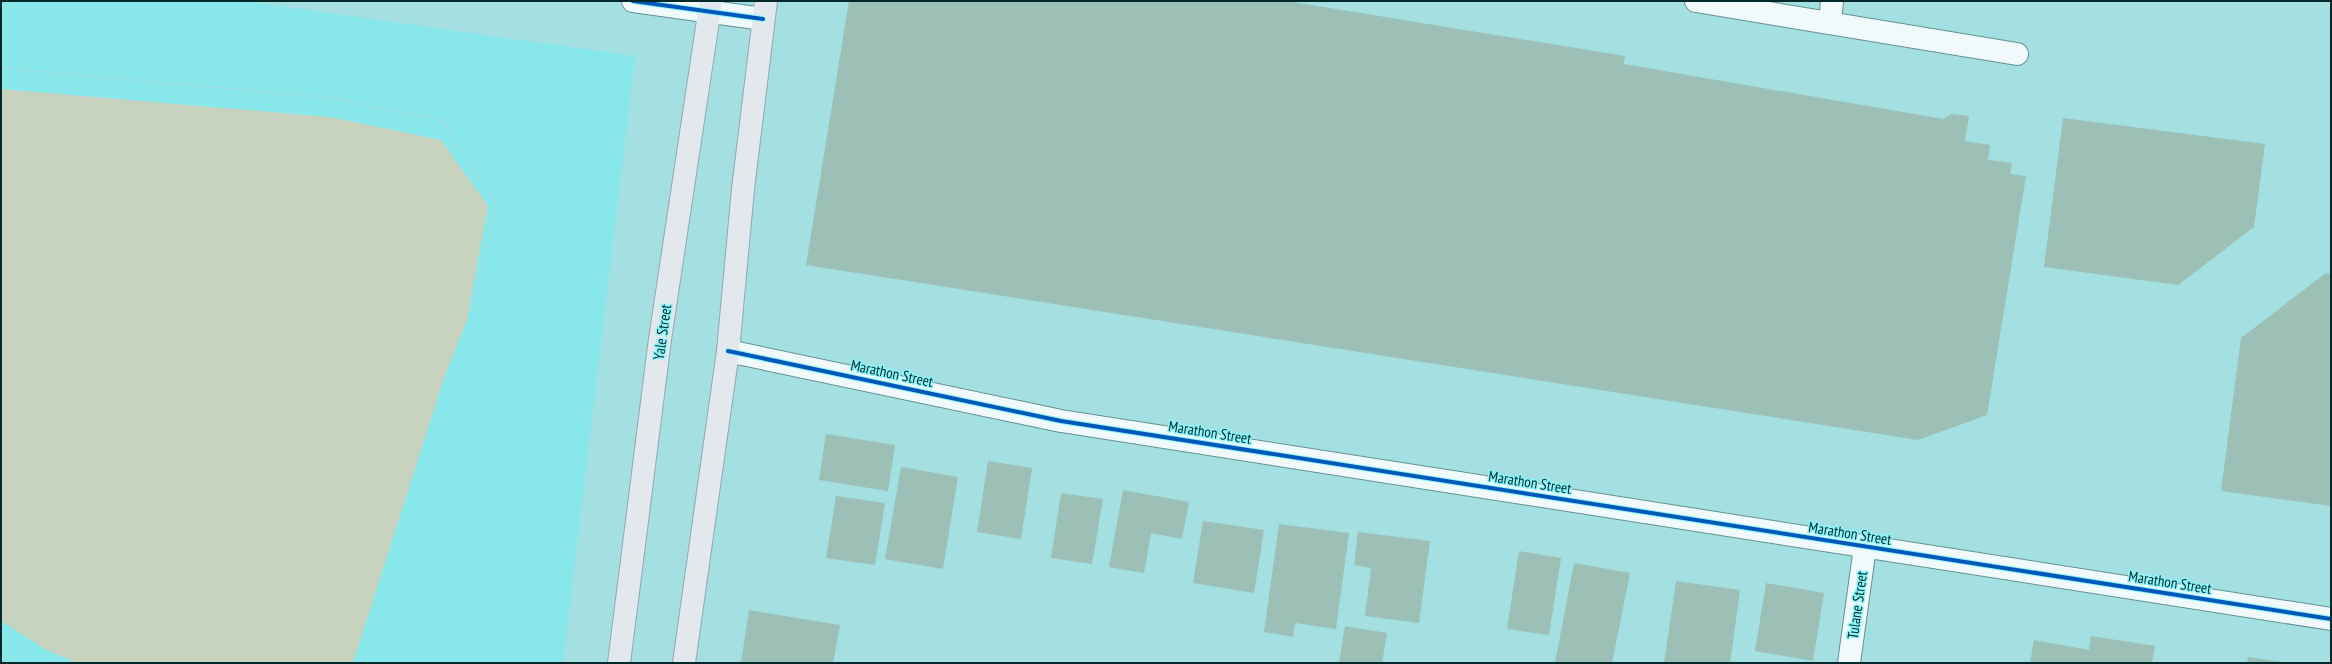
<svg xmlns="http://www.w3.org/2000/svg" width="2332" height="664" font-family="'PT Sans Narrow',sans-serif">
<style>
.built{fill:#88e7eb}
.green{fill:#c7d3bf}
.building{fill:#9cbfb6}
.lines{fill:none;stroke-linecap:round;stroke-linejoin:round}
.minor-casing{stroke:#649193;stroke-width:24}
.major-casing{stroke:#91a7b1;stroke-width:24}
.path{stroke:#c5d8d9;stroke-width:2.5;stroke-dasharray:1 3;stroke-linecap:butt}
.minor{stroke:#f1fafb;stroke-width:22}
.major{stroke:#e3e8ed;stroke-width:22}
.cycleway-casing{stroke:#8af7fc;stroke-width:6}
.cycleway{stroke:#0057b8;stroke-width:4}
.labels{text-anchor:middle;dominant-baseline:central;stroke-width:3;stroke-linejoin:round;paint-order:stroke}
.street-label{font-size:15px;fill:#04292a;stroke:#8af7fc}
</style>
<rect width="100%" height="100%" fill="#a4dfe2"/>
<!-- built -->
<polygon class="built" points="1,1 244,1 635,56 563,663 1,663"/>
<!-- green -->
<polygon class="green" points="1,89 330,117 441,140 488,206 467,320 445,375 353,663 76,663 45,649 1,621"/>
<!-- building -->
<g class="building">
<polygon points="849,1 1287,1 1625,56 1624,64 1943,119 1952,114 1969,116 1965,141 1990,145 1988,160 2012,163 2010,174 2026,176 1987,415 1918,440 806,265"/>
<polygon points="2063,118 2265,144 2254,227 2178,285 2044,267"/>
<polygon points="2326,273 2331,274 2331,506 2221,491 2241,338"/>
<polygon points="826,434 895,445 888,491 819,480"/>
<polygon points="988,461 1032,468 1021,539 977,532"/>
<polygon points="901,467 958,477 943,569 885,559"/>
<polygon points="1123,490 1189,502 1182,539 1151,533 1144,573 1109,567"/>
<polygon points="1061,493 1103,499 1092,564 1051,558"/>
<polygon points="836,496 885,503 875,565 826,558"/>
<polygon points="1203,521 1264,530 1254,593 1193,583"/>
<polygon points="1279,524 1349,533 1336,629 1295,623 1293,637 1264,632"/>
<polygon points="1358,532 1430,541 1419,623 1365,616 1371,568 1354,565"/>
<polygon points="1519,551 1561,558 1549,635 1507,629"/>
<polygon points="1574,563 1630,573 1612,663 1555,663"/>
<polygon points="1676,581 1740,590 1730,663 1664,663"/>
<polygon points="1766,583 1824,593 1813,661 1755,651"/>
<polygon points="749,610 840,625 833,663 741,663"/>
<polygon points="1345,626 1387,633 1382,663 1339,663"/>
<polygon points="2091,636 2155,646 2152,663 2030,663 2034,640 2089,650"/>
<polygon points="2248,657 2283,662 2283,663 2247,663"/>
</g>
<g class="lines">
<defs>
<g id="minor">
<polyline points="633,1 763,19"/>
<polyline points="1696,1 2017,54"/>
<polyline points="1830,23 1832,1"/>
<polyline points="728,351 1061,421 2331,619"/>
<polyline points="1849,663 1865,547"/>
</g>
<g id="major">
<polyline points="619,663 660,339 711,1"/>
<polyline points="684,663 728,351 743,189 766,1"/>
</g>
</defs>
<!-- minor casing -->
<use href="#minor" class="minor-casing"/>
<!-- major casing -->
<use href="#major" class="major-casing"/>
<!-- path -->
<polyline class="path" points="1,68 331,98 441,120 496,203 472,311"/>
<!-- minor -->
<use href="#minor" class="minor"/>
<!-- major -->
<use href="#major" class="major"/>
<defs>
<g id="cycleway">
<polyline points="633,1 763,19"/>
<polyline points="728,351 1061,421 2331,619"/>
</g>
</defs>
<!-- cycleway casing -->
<use href="#cycleway" class="cycleway-casing"/>
<!-- cycleway -->
<use href="#cycleway" class="cycleway"/>
</g>
<g class="labels">
<!-- street labels -->
<g class="street-label">
<text transform="translate(662 332) rotate(-82)">Yale Street</text>
<text transform="translate(892 373) rotate(12)">Marathon Street</text>
<text transform="translate(1210 432) rotate(9)">Marathon Street</text>
<text transform="translate(1530 482) rotate(9)">Marathon Street</text>
<text transform="translate(1850 533) rotate(9)">Marathon Street</text>
<text transform="translate(2170 582) rotate(9)">Marathon Street</text>
<text transform="translate(1857 605) rotate(-82)">Tulane Street</text>
</g>
</g>
<!-- border -->
<rect width="2332" height="664" fill="none" stroke="#04292a" stroke-width="4"/>
</svg>
